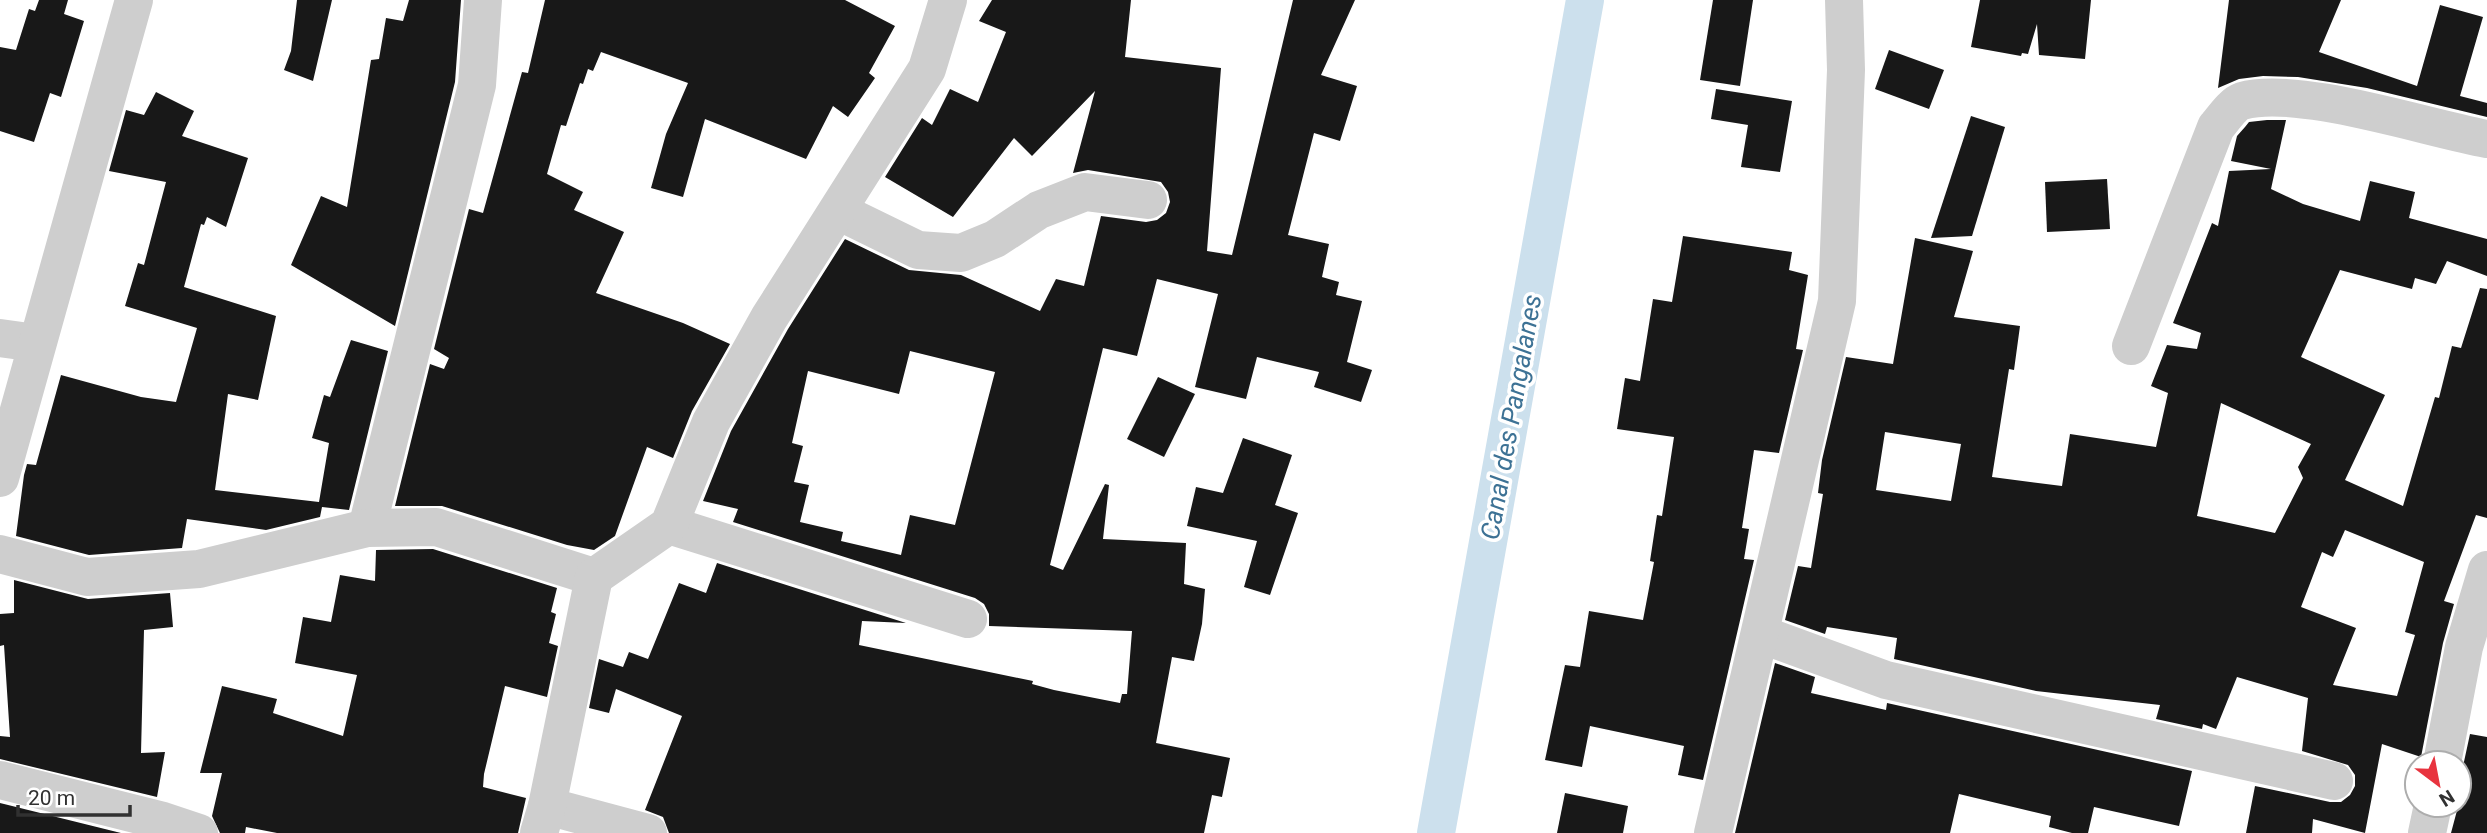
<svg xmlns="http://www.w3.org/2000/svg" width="2487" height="833" font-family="Roboto,sans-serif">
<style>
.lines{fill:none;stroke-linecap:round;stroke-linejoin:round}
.canal{stroke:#cce0ed;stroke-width:38}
.building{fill:#181818;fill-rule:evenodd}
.minor{stroke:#cecece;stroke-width:38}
.labels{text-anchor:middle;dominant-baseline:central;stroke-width:7;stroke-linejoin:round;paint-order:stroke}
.water-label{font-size:26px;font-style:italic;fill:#3d7295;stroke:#fff}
</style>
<rect width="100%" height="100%" fill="#fff"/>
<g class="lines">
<!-- canal -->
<polyline class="canal" points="1436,833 1585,0"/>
</g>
<!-- building -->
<g class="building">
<polygon points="39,0 68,0 64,14 84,21 61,97 50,93 34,142 0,131 0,47 16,50 29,9 35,11"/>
<polygon points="297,0 332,0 313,81 284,70 291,51"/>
<polygon points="409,0 461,0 455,82 395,326 291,265 321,196 347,207 371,60 379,59 386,18 403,21"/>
<polygon points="545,0 845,0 895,26 869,73 875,78 848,117 833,106 806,159 705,119 683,197 651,188 666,134 688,83 601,52 593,71 588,69 583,84 580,83 566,126 561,125 547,174 583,192 574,210 624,232 596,293 683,323 730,344 692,411 673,458 647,447 615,536 594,550 567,545 442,506 395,506 430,364 444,369 449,358 434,349 469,209 483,213 522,72 528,73"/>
<path d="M992,0H1131L1125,57L1221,68L1207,251L1232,255L1293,0H1355L1321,75L1357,86L1340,141L1314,133L1288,235L1329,244L1322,277L1339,282L1336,295L1362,301L1347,362L1372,370L1361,402L1314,387L1319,372L1257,357L1246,399L1195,387L1218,294L1157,279L1137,356L1103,348L1050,565L1063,570L1105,484L1109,485L1103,539L1186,543L1184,584L1205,589L1202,624L1194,661L1172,657L1156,743L1230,758L1222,797L1212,795L1204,833H669L663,817L645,810L682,716L616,689L609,713L589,708L599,659L623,667L629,652L648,659L679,583L706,593L717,563L906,623L862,621L859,645L1033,681L1032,684L1054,690L1120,703L1122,694H1127L1132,631L989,626V614L984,604L975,598L733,522L738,509L703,501L731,431L788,329L845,239L909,270L961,275L1040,311L1056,279L1084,286L1101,216L1146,222L1157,220L1166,213L1170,202L1168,192L1161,182L1088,170L1073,173L1095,91L1032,156L1014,138L953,217L885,177L922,118L932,125L950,89L978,102L1006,32L979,21ZM910,351L995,372L955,525L910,515L901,555L841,541L843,532L800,522L809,485L794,482L803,446L792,443L808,371L899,394Z"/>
<polygon points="1713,0 1753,0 1740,86 1700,80"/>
<polygon points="1980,0 2091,0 2085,59 2039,55 2037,24 2028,54 2022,53 2021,56 1971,47"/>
<polygon points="2229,0 2341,0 2319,52 2417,86 2440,5 2483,17 2460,96 2487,103 2487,117 2367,88 2298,77 2263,76 2239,79 2218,88"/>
<polygon points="1889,50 1944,70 1929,109 1875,89"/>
<polygon points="1716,89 1792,101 1780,172 1741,167 1748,125 1711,119"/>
<polygon points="156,92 194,111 182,136 248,158 226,227 207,217 204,225 201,224 184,287 276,316 258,400 228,394 215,490 319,502 329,443 312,438 324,395 330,397 351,340 388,351 349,510 322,507 320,517 266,530 187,519 182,548 89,555 16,536 24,475 27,464 36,465 61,375 141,397 176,402 197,328 125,306 138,263 144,265 166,182 109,171 126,110 144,115"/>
<polygon points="1971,116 2005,127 1972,236 1931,238"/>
<path d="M2267,120H2286L2271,189L2303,204L2360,221L2370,181L2415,192L2409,218L2487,239V276L2447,261L2436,284L2415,278L2412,289L2340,270L2301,357L2385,395L2345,480L2403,506L2435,397L2439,398L2452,346L2461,348L2480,288L2487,289V518L2476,515L2444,601L2454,604L2443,643L2421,757L2382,744L2365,833L2313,819L2312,833H2246L2255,786L2330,802H2341L2350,795L2355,786V775L2348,765L2302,751L2308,698L2237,677L2216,729L2203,724L2202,729L2156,719L2160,705L2036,691L1894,659L1897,638L1827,627L1825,634L1785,620L1798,566L1811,568L1823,494L1818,493L1822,460L1846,357L1893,364L1915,238L1973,251L1954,317L2020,326L2014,370L2009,369L1992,477L2062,486L2070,434L2156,447L2168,393L2151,386L2167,345L2197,349L2201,333L2173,323L2212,223L2218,226L2229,171L2271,169L2231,161L2237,136L2245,127L2249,122ZM2221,403L2311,444L2298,467L2303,478L2275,533L2197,516ZM1885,432L1961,444L1951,501L1876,490ZM2345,530L2424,562L2405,632L2415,635L2397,696L2333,685L2356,628L2301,607L2322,552L2333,557Z"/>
<polygon points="2107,179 2110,229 2047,232 2045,182"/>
<polygon points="1683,236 1792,252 1789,270 1808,275 1796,349 1803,350 1779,453 1754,450 1742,528 1749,529 1744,559 1754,560 1703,780 1678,775 1684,746 1590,726 1582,767 1545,760 1565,665 1580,667 1589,611 1643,620 1654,562 1650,561 1657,515 1662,516 1674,437 1617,429 1625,378 1640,381 1653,299 1672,302"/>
<polygon points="1158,377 1195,394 1164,457 1127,439"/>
<polygon points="1243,438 1292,455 1275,505 1298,513 1270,595 1244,587 1257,541 1187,526 1196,487 1223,493"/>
<polygon points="433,549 557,588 551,612 556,614 549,643 558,646 547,697 505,686 484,774 483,787 526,798 518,833 277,833 246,827 245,833 220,833 212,816 222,773 200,773 222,686 277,699 273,713 343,736 357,675 295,663 303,617 331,622 340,575 375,581 376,550"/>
<polygon points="14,580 88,599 170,593 173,627 144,630 141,753 165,752 157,797 0,759 0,736 10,737 4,645 0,646 0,614 14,613"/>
<polygon points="1775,663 1815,677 1811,693 1886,710 1887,703 2192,771 2179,826 2094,807 2088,833 2072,833 2049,827 2051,816 1959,794 1950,833 1735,833"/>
<polygon points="2470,734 2487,737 2487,833 2451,833 2467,773 2462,771"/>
<polygon points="1565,793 1628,806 1623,833 1557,833"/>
<polygon points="0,803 121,833 0,833"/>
</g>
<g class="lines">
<!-- minor -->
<g class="minor">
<polyline points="838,211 918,250 961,253 995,239 1039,210 1085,192 1148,200"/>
<polyline points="0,338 36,343"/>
<path d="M2131,346L2216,127C2223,119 2233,104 2242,101C2298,85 2426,128 2487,139"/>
<polyline points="0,478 134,0"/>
<polyline points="669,525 968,619"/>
<polyline points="367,528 477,85 483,0"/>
<polyline points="0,554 87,577 199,569 367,528 436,527 594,577"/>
<polyline points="1760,634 1886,680 2334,781"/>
<polyline points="2442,763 2464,647 2487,570"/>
<polyline points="0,780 163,821 199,833"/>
<polyline points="547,806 648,833"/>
<polyline points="539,833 547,806 594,577 669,525 711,422 769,318 927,69 948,0"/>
<polyline points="1713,833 1837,301 1846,70 1844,0"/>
<polyline points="2427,833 2433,805"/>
</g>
</g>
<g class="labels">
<!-- water labels -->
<g class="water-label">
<text transform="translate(1511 417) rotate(-80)">Canal des Pangalanes</text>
</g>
</g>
<!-- north arrow -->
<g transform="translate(2438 784) rotate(148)"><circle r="33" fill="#ffffff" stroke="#adadad" stroke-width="2"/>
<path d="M0-5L12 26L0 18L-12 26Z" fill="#e8343f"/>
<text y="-10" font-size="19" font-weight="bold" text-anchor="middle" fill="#313131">N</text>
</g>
<!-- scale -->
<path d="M18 805v10h112v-10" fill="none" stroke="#313131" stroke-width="3.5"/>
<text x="28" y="805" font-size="21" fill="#313131" stroke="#ffffff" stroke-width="5" paint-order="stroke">20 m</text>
</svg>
